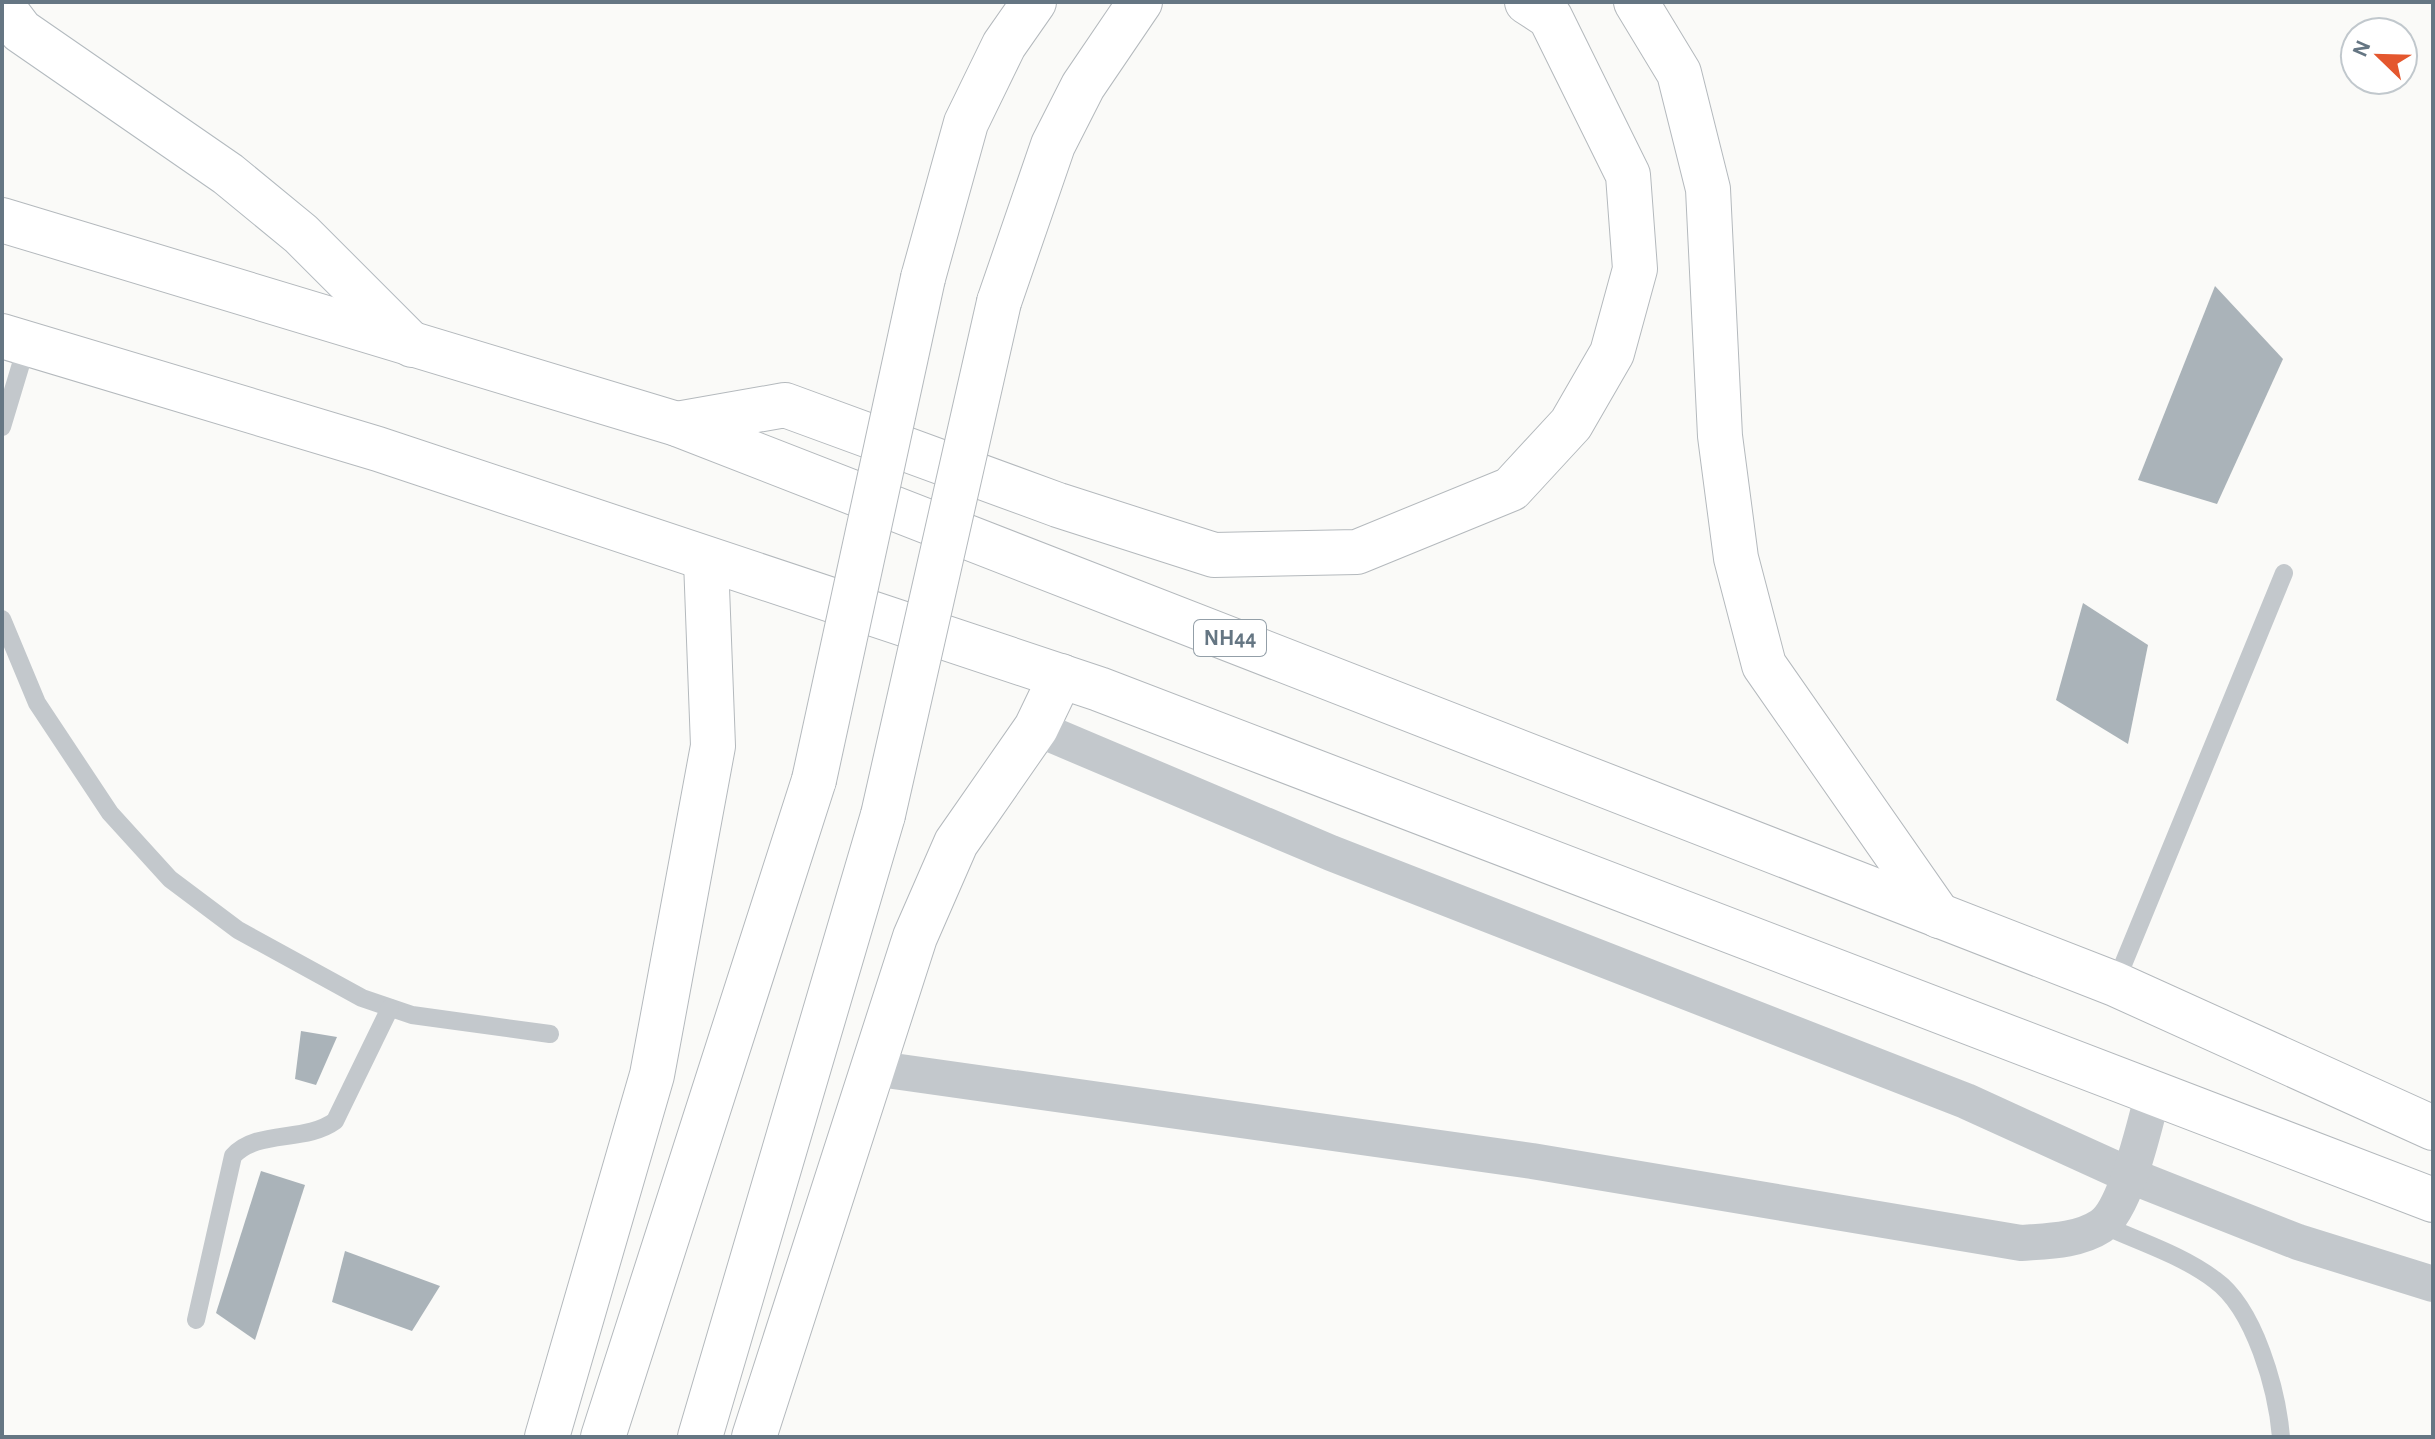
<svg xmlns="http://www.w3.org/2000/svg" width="2435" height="1439" font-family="'Alegreya Sans',sans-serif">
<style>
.building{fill:#aab3b9}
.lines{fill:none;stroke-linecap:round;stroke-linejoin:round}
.secondary-casing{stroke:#b3babf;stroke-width:46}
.highway-casing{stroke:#b4b9bd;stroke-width:46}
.lane{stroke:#c3c8cc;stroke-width:18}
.street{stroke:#c3c8cc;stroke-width:36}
.secondary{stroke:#fff;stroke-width:44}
.highway{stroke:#fff;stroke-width:44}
.highway-bridge-casing{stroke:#b4b9bd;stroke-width:46;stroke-linecap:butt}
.highway-bridge{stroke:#fff;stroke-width:44}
.labels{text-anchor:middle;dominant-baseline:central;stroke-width:8;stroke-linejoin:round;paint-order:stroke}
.shield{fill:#fff;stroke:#939fa8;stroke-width:2}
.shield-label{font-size:22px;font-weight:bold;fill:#657683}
</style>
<rect width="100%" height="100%" fill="#fafaf8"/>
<!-- building -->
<g class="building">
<polygon points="2215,286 2283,359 2217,504 2138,480"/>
<polygon points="2083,603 2148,645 2128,744 2056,700"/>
<polygon points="301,1031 337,1037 316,1085 295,1079"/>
<polygon points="261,1171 305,1185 255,1340 216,1313"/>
<polygon points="345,1251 440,1286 412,1331 332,1302"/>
</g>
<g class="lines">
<defs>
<polyline id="secondary" points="2,6 21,31 228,174 301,234 412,345"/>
<g id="highway">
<polyline points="1636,2 1679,73 1708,189 1720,436 1736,558 1764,665 1939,916"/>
<polyline points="2,220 677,424 2115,984 2433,1128"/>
<polyline points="923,278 966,123 1004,45 1034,2"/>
<polyline points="999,302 1053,145 1083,86 1140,2"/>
<polyline points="2,336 378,449 1099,689 2433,1200"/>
<polyline points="677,424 785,405 1058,505 1214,555 1357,552 1511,489 1571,424 1612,353 1635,269 1628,175 1550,17 1527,2"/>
<polyline points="547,1437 652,1075 713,746 706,561"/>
<polyline points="603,1437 814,780"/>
<polyline points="700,1437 883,815"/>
<polyline points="754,1437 915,937 956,843 1036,728 1061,676"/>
</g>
</defs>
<!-- secondary casing -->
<use href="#secondary" class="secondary-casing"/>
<!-- highway casing -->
<use href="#highway" class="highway-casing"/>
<!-- lane -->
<g class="lane">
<polyline points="2,427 27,344"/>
<polyline points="2,619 37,703 110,813 170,879 238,930 362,998 412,1015 550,1034"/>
<polyline points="2115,984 2284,573"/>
<path d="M2103,1225C2140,1242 2182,1255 2215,1280C2255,1309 2277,1390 2281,1437"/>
<path d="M196,1320L233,1156C257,1129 305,1143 335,1121L390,1008"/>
</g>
<!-- street -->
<g class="street">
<polyline points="1036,728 1331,853 1966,1101 2131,1176 2298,1242 2433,1284"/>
<path d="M872,1068L1532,1161L2021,1243C2048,1241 2078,1241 2101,1226C2126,1209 2145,1124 2153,1093"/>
</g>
<!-- secondary -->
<use href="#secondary" class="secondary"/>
<!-- highway -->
<use href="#highway" class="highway"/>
<defs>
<g id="highway-bridge">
<polyline points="814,780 923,278"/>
<polyline points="883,815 999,302"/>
</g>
</defs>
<!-- highway-bridge casing -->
<use href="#highway-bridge" class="highway-bridge-casing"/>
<!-- highway-bridge -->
<use href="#highway-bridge" class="highway-bridge"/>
</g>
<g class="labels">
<!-- shield labels -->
<rect class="shield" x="1194" y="620" width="72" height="36" rx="6"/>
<g class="shield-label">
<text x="1230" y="638">NH44</text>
</g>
</g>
<!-- border -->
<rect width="2435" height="1439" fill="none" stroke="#657683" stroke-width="8"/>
<!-- north arrow -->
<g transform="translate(2379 56) rotate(293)"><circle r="38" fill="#ffffff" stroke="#c1c8cd" stroke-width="2"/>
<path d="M0-6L14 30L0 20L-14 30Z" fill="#e4572e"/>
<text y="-12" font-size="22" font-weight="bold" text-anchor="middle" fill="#657683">N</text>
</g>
</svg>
